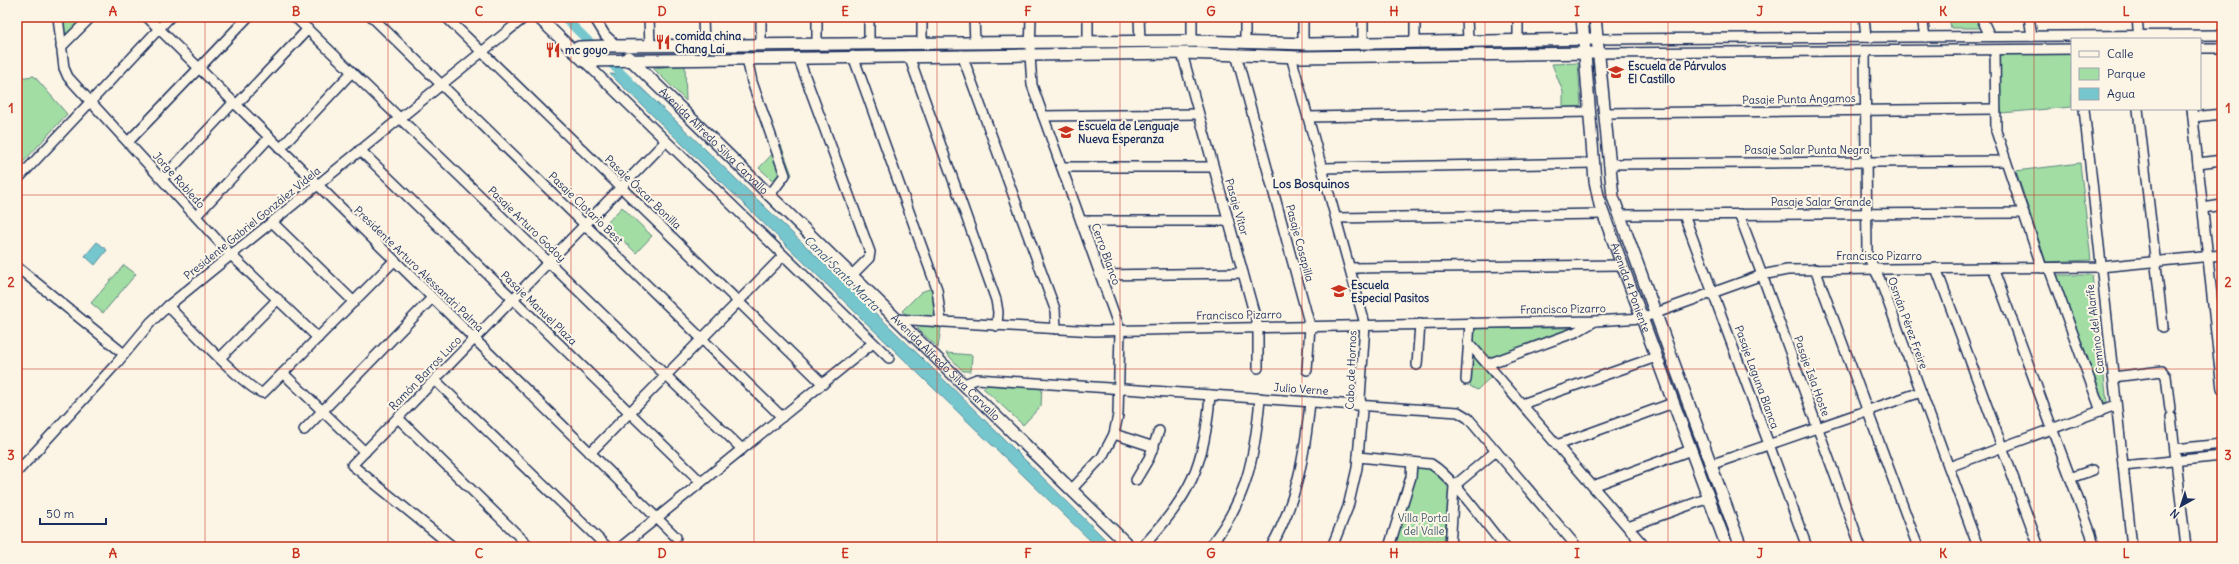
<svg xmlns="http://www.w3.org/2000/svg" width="2239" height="564" font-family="Delius,sans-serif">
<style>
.green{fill:#a2dda4;stroke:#5e8681}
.water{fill:#76c7cd;stroke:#528aa1}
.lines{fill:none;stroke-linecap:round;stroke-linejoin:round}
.canal{stroke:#76c7cd;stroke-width:9}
.minor-casing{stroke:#1b2f5e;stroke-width:12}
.tertiary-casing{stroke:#1b2f5e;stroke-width:14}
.minor{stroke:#fcf5e5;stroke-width:9}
.tertiary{stroke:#fcf5e5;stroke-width:11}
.grid{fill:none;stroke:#c8321e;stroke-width:1;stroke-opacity:0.55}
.labels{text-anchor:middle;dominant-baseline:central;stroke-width:4;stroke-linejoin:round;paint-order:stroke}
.poi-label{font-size:11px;font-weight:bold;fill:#1b2f5e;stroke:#fcf5e5;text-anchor:start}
.street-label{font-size:11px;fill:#1b2f5e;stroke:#fcf5e5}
.park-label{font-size:11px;fill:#3d5a70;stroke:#fcf5e5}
.neighbourhood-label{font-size:12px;font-weight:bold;fill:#1b2f5e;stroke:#fcf5e5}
.water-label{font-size:12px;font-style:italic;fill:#32557a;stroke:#fcf5e5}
.neatline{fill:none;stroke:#c8321e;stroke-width:1.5}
.grid-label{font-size:13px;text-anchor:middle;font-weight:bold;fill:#c8321e}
</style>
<rect width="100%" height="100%" fill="#fcf5e5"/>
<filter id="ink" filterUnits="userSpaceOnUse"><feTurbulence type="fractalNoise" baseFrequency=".025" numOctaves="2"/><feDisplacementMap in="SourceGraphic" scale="8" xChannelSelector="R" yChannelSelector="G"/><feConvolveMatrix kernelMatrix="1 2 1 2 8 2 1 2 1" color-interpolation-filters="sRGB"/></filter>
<g filter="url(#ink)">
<!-- green -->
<g class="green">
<polygon points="61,17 88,17 65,39"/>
<polygon points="1949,17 1979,17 1985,28 1951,28"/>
<polygon points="1998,53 2072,54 2072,107 2001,113"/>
<polygon points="1578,63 1581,107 1563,108 1563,92 1552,64"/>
<polygon points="685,65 686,101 653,68"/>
<polygon points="34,76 67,114 17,169 17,78"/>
<polygon points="781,145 792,175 780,187 759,168"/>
<polygon points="2080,163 2091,260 2046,262 2016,171"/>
<polygon points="622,207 652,236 636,253 606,224"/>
<polygon points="124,265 136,274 103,313 91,303"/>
<polygon points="2057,275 2092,275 2107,402 2104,403"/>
<polygon points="932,288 936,301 935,317 908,316 902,311 921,292"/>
<polygon points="920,325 941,328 938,348 918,329"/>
<polygon points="1473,328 1579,328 1488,360 1474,343"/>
<polygon points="946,353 972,355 971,371 963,371"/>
<polygon points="1473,354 1493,375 1477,390 1470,386"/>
<polygon points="988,385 1042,386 1041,406 1023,425 983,388"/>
<polygon points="1416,465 1431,467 1450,485 1444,547 1393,547 1415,479"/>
</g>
<!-- water -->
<g class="water">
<polygon points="610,74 628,75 922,358 1113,547 1097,547"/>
<polygon points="97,242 107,250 95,265 85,256"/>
</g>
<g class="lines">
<!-- canal -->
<polyline class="canal" points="564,17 630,82"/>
<defs>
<g id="minor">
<polyline points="58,17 64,68 68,77 231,255 318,338"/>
<polyline points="147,17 676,537"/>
<polyline points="295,17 742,449"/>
<polyline points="372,17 782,417"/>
<polyline points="446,17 823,384"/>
<polyline points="594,17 605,35 617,46"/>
<polyline points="649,17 650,46"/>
<polyline points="703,17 704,46"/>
<polyline points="761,17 761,45"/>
<polyline points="817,17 817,44"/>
<polyline points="869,17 869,44"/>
<polyline points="922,17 922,43"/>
<polyline points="974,17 975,43"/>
<polyline points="1031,17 1030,55 1032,85 1120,330 1118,415 1114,434 1102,457 1071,490"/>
<polyline points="1088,17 1088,42"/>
<polyline points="1139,17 1140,41"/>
<polyline points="1192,17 1192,41"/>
<polyline points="1245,17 1245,42"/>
<polyline points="1303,17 1303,43"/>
<polyline points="1363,17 1363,42"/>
<polyline points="1415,17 1415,42"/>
<polyline points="1467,17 1468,41"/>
<polyline points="1518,17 1518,41"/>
<polyline points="1864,17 1866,37"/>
<polyline points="1922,17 1925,37"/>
<polyline points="1981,17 1990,36"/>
<polyline points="2029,17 2032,36"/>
<polyline points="2137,17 2139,39"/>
<polyline points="1597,39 2222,35"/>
<polyline points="61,47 91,17"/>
<polyline points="2200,48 2222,48"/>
<polyline points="1995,50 1996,131 2042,268"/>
<polyline points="1865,51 1867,254 1880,280 1978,547"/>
<polyline points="1182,53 1258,327 1258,368"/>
<polyline points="1599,53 2072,49"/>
<polyline points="1236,54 1310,326 1307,370"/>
<polyline points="962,55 1055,309 1056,329"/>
<polyline points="853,56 937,289 941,322"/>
<polyline points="909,56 996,300 998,312 997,326"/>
<polyline points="1291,56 1365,324 1360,398 1362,411 1357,468 1348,507 1332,547"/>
<polyline points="798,57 870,252 869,258 851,276"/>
<polyline points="747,58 752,82 785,175 769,196"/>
<polyline points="584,61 889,358"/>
<polyline points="236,105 308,29"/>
<polyline points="2084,109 2132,547"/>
<polyline points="2138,109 2163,327"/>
<polyline points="2192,109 2222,389"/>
<polyline points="1604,113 1995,109"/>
<polyline points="1043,116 1198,114"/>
<polyline points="1308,117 1590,112"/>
<polyline points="2193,117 2222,114"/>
<polyline points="128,142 248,17"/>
<polyline points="280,149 352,72"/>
<polyline points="360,150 701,482"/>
<polyline points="2198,163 2222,160"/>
<polyline points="1609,164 2006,161"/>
<polyline points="1062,167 1213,167"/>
<polyline points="1322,168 1594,163"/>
<polyline points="162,179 233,103"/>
<polyline points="17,180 170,17"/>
<polyline points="2203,208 2222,205"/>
<polyline points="1739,214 1762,275 1861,547"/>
<polyline points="1619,215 2024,213"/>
<polyline points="1684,215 1807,547"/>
<polyline points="196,216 269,138"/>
<polyline points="1336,218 1603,214"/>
<polyline points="1081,221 1228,221"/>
<polyline points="272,222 354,302"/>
<polyline points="17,267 124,354"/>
<polyline points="1350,268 1622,265"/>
<polyline points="1936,268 2039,547"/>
<polyline points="1993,268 2091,534 2094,547"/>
<polyline points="2049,268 2101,411"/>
<polyline points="1815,269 1918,547"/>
<polyline points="1100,275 1243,273"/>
<path d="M168,306C183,321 248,391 263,393L394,261"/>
<polyline points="895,319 1094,331 1595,321 1642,318 1762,275 1787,270 2100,267 2222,255"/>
<polyline points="1468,342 1645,547"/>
<polyline points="220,358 278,299"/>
<polyline points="1488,364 1576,332 1595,321"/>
<polyline points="1417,365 1420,324"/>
<polyline points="284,374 365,452"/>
<polyline points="2113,377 2162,371 2166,376 2170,409"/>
<polyline points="435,380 607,547"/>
<polyline points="1466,380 1470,323"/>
<polyline points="964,384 977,379 1458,412 1468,418 1577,547"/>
<polyline points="1522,404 1656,357"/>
<polyline points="2171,417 2186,547"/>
<polyline points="398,418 530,547"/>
<polyline points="304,430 432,298"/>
<polyline points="1114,434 1154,447"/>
<polyline points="1557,445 1673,403"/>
<polyline points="2175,449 2222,444"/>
<polyline points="590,453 783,256"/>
<path d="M1358,457L1431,464C1454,478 1486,525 1505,547"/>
<polyline points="1710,465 1921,392"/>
<polyline points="2123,466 2222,456"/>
<polyline points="1949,467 2116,405"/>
<polyline points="17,472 116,364 151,322 168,306 525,17"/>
<polyline points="2070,478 2093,470"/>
<polyline points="1136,480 1149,458 1159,431"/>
<polyline points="1593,486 1691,450"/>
<polyline points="1628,527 1709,498"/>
<polyline points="453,547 352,465 665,142"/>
<polyline points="621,547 873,343"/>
<path d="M1142,547C1190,497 1205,465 1210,395"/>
<path d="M1209,547C1247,501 1255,456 1260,398"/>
<path d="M1271,547C1297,501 1305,454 1310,402"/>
<polyline points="1389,547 1411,477 1412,462"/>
<polyline points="1450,547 1454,486 1496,451"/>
</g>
<g id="tertiary">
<polyline points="538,17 584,61"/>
<path id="s1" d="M1582,17L1595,181L1600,205L1727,547"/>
<polyline points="1595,17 1613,197 1741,547"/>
<polyline points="572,50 579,47 609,46 1192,41 1310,44 1597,39"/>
<path id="s2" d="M628,57L1130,547"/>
<polyline points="584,61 1182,53 1299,57 1599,53"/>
</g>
</defs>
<!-- minor casing -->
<use href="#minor" class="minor-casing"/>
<!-- tertiary casing -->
<use href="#tertiary" class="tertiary-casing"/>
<!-- minor -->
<use href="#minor" class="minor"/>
<!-- tertiary -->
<use href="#tertiary" class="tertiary"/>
</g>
</g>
<!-- grid -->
<path class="grid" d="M205,17V547M388,17V547M571,17V547M754,17V547M937,17V547M1120,17V547M1302,17V547M1485,17V547M1668,17V547M1851,17V547M2034,17V547M17,195H2222M17,369H2222"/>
<!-- icons -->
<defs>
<symbol id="restaurant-bare" viewBox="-9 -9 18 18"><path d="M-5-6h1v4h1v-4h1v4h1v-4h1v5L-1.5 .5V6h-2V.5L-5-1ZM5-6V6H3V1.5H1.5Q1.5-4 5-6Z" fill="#c8321e" stroke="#fcf5e5" stroke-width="2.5" paint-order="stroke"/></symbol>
<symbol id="school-bare" viewBox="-9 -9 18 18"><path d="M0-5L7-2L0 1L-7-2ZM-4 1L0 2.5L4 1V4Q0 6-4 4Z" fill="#c8321e" stroke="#fcf5e5" stroke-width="2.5" paint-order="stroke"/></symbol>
</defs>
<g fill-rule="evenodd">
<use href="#restaurant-bare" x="652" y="31" width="22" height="22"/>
<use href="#restaurant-bare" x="542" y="39" width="22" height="22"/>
<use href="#school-bare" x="1605" y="61" width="22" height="22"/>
<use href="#school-bare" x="1055" y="121" width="22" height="22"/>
<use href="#school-bare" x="1328" y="280" width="22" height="22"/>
</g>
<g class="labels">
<!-- poi labels -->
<g class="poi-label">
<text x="675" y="36">comida china<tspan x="675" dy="13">Chang Lai</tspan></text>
<text x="565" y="50">mc goyo</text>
<text x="1628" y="66">Escuela de Párvulos<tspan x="1628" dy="13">El Castillo</tspan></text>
<text x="1078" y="126">Escuela de Lenguaje<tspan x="1078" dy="13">Nueva Esperanza</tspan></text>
<text x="1351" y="285">Escuela<tspan x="1351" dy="13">Especial Pasitos</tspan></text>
</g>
<!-- street labels -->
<g class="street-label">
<text transform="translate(1799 99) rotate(-1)">Pasaje Punta Angamos</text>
<text stroke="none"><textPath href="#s2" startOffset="120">Avenida Alfredo Silva Carvallo</textPath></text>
<text x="1807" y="150">Pasaje Salar Punta Negra</text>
<text transform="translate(179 180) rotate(48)">Jorge Robledo</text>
<text transform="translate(643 192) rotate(44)">Pasaje Óscar Bonilla</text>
<text x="1821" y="202">Pasaje Salar Grande</text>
<text transform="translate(1237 207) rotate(74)">Pasaje Vítor</text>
<text transform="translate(586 208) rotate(44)">Pasaje Clotario Best</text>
<text transform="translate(252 223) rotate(-39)">Presidente Gabriel González Videla</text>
<text transform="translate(527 224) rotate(44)">Pasaje Arturo Godoy</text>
<text transform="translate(1300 243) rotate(75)">Pasaje Cosapilla</text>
<text transform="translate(1106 254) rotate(70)">Cerro Blanco</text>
<text x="1879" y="256">Francisco Pizarro</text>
<text transform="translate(419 269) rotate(44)">Presidente Arturo Alessandri Palma</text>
<text stroke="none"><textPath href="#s1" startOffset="277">Avenida 4 Poniente</textPath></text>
<text transform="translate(539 308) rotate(44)">Pasaje Manuel Plaza</text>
<text transform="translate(1563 309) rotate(-1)">Francisco Pizarro</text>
<text transform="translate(1239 315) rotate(-1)">Francisco Pizarro</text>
<text transform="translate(1908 323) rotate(70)">Osmán Pérez Freire</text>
<text transform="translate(2095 329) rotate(-97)">Camino del Alarife</text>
<text stroke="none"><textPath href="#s2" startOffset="444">Avenida Alfredo Silva Carvallo</textPath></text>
<text transform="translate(1351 370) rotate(-88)">Cabo de Hornos</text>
<text transform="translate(425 373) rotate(-46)">Ramón Barros Luco</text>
<text transform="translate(1812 376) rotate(70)">Pasaje Isla Hoste</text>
<text transform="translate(1757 377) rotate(70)">Pasaje Laguna Blanca</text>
<text transform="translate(1301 389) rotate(4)">Julio Verne</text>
</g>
<!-- park labels -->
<g class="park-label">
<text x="1424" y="518">Villa Portal<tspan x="1424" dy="13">del Valle</tspan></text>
</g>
<!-- neighbourhood labels -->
<g class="neighbourhood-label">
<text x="1311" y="183">Los Bosquinos</text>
</g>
<!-- water labels -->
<g class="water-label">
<text transform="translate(842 273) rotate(45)">Canal Santa Marta</text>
</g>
</g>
<!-- margin -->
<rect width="2239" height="564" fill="none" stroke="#fcf5e5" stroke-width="44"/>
<!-- legend -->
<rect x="2071" y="38" width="130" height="72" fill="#fcf5e5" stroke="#a2a6af"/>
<rect x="2079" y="51" width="20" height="6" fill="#fcf5e5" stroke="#a2a6af"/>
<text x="2107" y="58" font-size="12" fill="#1b2f5e">Calle</text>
<rect x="2079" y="68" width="20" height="12" fill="#a2dda4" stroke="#a2a6af"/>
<text x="2107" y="78" font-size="12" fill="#1b2f5e">Parque</text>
<rect x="2079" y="88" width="20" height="12" fill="#76c7cd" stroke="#a2a6af"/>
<text x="2107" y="98" font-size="12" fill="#1b2f5e">Agua</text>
<!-- north arrow -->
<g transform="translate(2181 506) rotate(219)" stroke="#fcf5e5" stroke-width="3" paint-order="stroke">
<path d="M0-3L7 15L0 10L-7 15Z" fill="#1b2f5e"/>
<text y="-6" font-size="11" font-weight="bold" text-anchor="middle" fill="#1b2f5e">N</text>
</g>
<!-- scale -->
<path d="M40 518v6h66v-6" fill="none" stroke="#1b2f5e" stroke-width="2"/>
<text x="46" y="518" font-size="12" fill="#1b2f5e" stroke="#fcf5e5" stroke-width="3" paint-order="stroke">50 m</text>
<rect x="22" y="22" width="2195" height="520" class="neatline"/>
<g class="grid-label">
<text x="113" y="16">A</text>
<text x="296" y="16">B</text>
<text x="479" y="16">C</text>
<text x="662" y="16">D</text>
<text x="845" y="16">E</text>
<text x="1028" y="16">F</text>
<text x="1211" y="16">G</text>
<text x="1394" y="16">H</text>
<text x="1577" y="16">I</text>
<text x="1760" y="16">J</text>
<text x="1943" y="16">K</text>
<text x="2126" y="16">L</text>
<text x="11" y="113">1</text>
<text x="2228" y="113">1</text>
<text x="11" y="287">2</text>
<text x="2228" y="287">2</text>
<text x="11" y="460">3</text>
<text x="2228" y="460">3</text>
<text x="113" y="558">A</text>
<text x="296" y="558">B</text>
<text x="479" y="558">C</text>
<text x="662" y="558">D</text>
<text x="845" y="558">E</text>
<text x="1028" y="558">F</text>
<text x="1211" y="558">G</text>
<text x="1394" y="558">H</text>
<text x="1577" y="558">I</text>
<text x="1760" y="558">J</text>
<text x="1943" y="558">K</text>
<text x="2126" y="558">L</text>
</g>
</svg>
